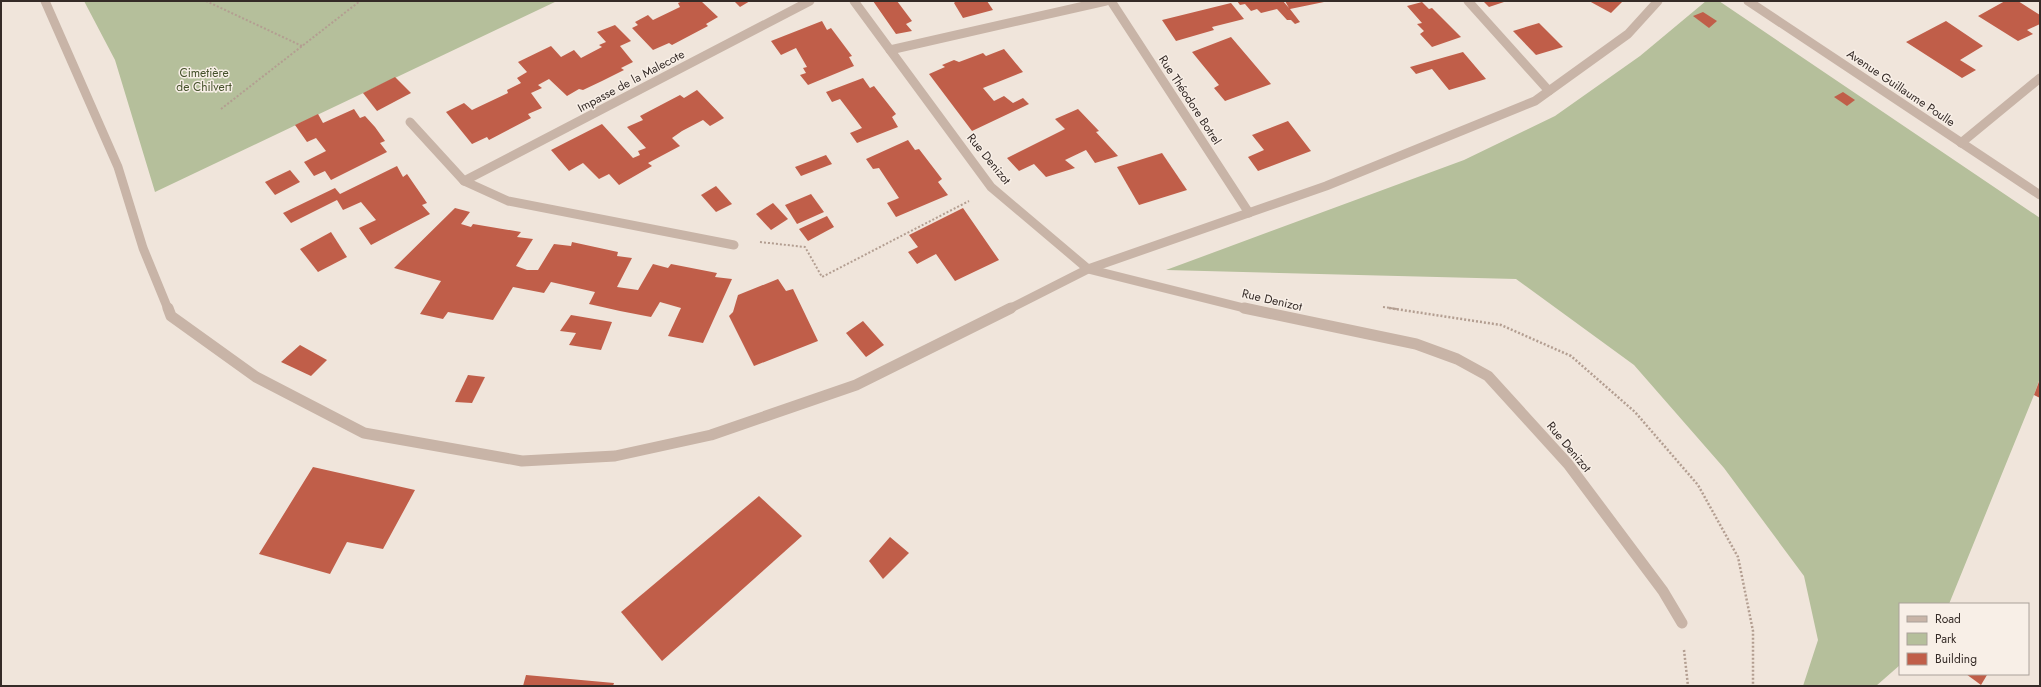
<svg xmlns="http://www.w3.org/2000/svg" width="2041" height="687" font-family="Jost,sans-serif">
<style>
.green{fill:#b5bf9b}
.building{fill:#c05e49}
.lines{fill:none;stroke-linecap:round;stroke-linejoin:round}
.path-far1{stroke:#b39e91;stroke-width:2;stroke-dasharray:2 2;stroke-linecap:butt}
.path{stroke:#b39e91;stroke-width:2.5;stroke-dasharray:2 2;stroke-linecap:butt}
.minor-far1{stroke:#c8b4a7;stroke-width:9}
.minor{stroke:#c8b4a7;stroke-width:11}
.labels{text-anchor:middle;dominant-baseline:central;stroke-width:3;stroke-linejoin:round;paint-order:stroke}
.park-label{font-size:12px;fill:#46522c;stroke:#f8efe7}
.street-label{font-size:12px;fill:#352b27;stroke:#f8efe7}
</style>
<rect width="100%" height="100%" fill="#f0e5db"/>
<!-- green -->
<g class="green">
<polygon points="84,1 557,1 155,192 115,60"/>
<polygon points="1706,1 1719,1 2040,218 2040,378 2034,395 1949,604 1900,604 1900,665 1876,686 1803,686 1818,640 1804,576 1724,468 1634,365 1516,279 1166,270 1464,160 1555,116 1640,56"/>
</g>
<!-- building -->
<g class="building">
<polygon points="683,1 701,1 718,17 706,24 708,26 672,45 669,43 653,50 632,28 638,25 635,22 648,15 653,20 680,7 678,3"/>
<polygon points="734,1 750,1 740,7"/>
<polygon points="873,1 897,1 912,21 906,24 912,31 896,34"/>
<polygon points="956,1 987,1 993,10 963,18 954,3"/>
<polygon points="1237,1 1283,1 1289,8 1285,1 1324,2 1290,9 1300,22 1295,24 1291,20 1287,20 1277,9 1261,13 1257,9 1251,11 1245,4 1240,5"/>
<polygon points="1483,1 1507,1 1489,7"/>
<polygon points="1589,1 1623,1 1611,13"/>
<polygon points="2005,1 2018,1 2040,15 2040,24 2027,30 2033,34 2018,41 1978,16"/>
<polygon points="1422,2 1429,9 1432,8 1461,37 1432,47 1420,34 1424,31 1417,24 1422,23 1407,6"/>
<polygon points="1231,3 1244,19 1212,27 1214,30 1176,41 1162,20"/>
<polygon points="1703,12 1717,21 1709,28 1693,16"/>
<polygon points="822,21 827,30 831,28 852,56 849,57 854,66 808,85 800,75 806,73 803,68 807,67 796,48 781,55 771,41"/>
<polygon points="1946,21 1983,46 1960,60 1976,70 1962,78 1906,42"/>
<polygon points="1539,23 1563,47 1536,55 1513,31"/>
<polygon points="615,25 631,41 620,46 633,62 621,68 624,70 602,81 583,90 579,89 567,96 549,79 538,85 542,88 531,93 542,108 528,114 531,118 489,140 487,137 472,144 446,112 464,103 472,110 508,93 507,90 521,83 517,78 527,72 518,62 551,46 561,57 574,50 581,58 602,47 599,45 606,42 597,32"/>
<polygon points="1231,37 1271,84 1225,101 1214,88 1219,85 1192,52"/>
<polygon points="1004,49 1023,72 983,88 994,101 1004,96 1013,103 1023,98 1029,104 972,131 929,74 945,67 942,65 954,60 959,62 983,53 986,56"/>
<polygon points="1463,52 1486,79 1449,90 1432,69 1416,74 1410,67"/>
<polygon points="395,77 411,93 377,111 363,93"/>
<polygon points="863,78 870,88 874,86 896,114 892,117 898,127 857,143 850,133 862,128 840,99 832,102 826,92"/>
<polygon points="697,90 724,118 710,126 703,120 682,131 672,138 680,146 648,163 652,166 619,185 609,174 599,179 583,163 569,171 551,150 602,124 633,158 640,155 638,151 646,148 627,127 643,120 640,116 680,95 684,98"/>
<polygon points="1843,92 1855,100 1847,106 1834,97"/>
<polygon points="354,109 360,118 365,116 375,127 385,141 380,143 387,152 331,180 325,171 314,176 304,162 326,151 316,138 307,142 295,125 318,114 323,123"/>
<polygon points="1078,109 1099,131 1096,132 1118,156 1095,163 1086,150 1065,160 1075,168 1046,177 1034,164 1019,171 1007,158 1065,129 1055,119"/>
<polygon points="1288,121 1311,151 1258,171 1248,157 1264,150 1252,135"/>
<polygon points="908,140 915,150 919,149 942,179 938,182 948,195 896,217 887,203 899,198 879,168 873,169 866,159"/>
<polygon points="1162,153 1187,190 1139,205 1117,167"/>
<polygon points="826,155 832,164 801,176 795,167"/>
<polygon points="397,166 403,177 407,174 427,203 422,205 430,214 371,245 359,228 376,220 361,202 343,210 337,200 291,223 283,213 335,188 340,194"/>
<polygon points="290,170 300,182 275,195 265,182"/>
<polygon points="716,186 732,204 716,212 701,195"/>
<polygon points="811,194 824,212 797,224 785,205"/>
<polygon points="773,203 788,219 771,230 756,214"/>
<polygon points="455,208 470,212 461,224 471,227 473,224 521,232 517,237 533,239 516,266 527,270 538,270 554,244 571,246 572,242 618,252 617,256 632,258 617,287 638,290 653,264 668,268 671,264 717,273 715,277 732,279 703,343 668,336 681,308 660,302 651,317 620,311 589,304 595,292 551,282 544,293 513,287 493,320 448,312 443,319 420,314 441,281 394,268"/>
<polygon points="963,208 999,260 955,281 936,254 917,264 908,252 918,247 909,235"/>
<polygon points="827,216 834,227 808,241 799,229"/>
<polygon points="331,232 347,257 318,272 300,249"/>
<polygon points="778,279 786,291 793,289 818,341 754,366 729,316 733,312 738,295"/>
<polygon points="571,315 612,322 601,350 569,345 576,333 560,331"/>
<polygon points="863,321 884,345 866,357 846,333"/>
<polygon points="300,345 327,360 311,376 281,362"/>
<polygon points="468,375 485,377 472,403 455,402"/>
<polygon points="2040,379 2040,398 2034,395"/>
<polygon points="313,467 415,490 383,549 347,542 330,574 259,554"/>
<polygon points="759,496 802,536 662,661 621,612"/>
<polygon points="890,537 909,553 883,579 869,561"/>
<polygon points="1966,674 1985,674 1987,675 1981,685"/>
<polygon points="526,675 614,683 613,686 523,686"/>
</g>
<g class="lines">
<!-- path-far1 -->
<g class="path-far1">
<polyline points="206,1 302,46"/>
<polyline points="221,109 360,1"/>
<polyline points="760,242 805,247 822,277 969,201"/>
<polyline points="1383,307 1397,309"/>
</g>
<!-- path -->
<g class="path">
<polyline points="1389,308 1501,325 1571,356 1635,412 1698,485 1738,557 1753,631 1753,686"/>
<polyline points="1684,650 1688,686"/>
</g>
<!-- minor-far1 -->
<g class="minor-far1">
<polyline points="45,1 118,167 143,248 168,309"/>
<polyline points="854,1 991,187 1088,269 1248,309"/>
<polyline points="1111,1 1249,213"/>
<polyline points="1468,1 1549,91"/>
<polyline points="1748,1 2040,195"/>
<polyline points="890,50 1106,1"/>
<polyline points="410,122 464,181 810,1"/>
<polyline points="1961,143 2040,78"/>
<polyline points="464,181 508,201 734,245"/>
<polyline points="1009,309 1088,269 1326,186 1535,101 1628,34 1658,1"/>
</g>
<!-- minor -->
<g class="minor">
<polyline points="168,308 171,316 256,377 364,433 522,461 615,456 711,435 856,385 1011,308"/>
<polyline points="1244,308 1416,344 1457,359 1488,376 1568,464 1663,591 1682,623"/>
</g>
</g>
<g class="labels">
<!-- park labels -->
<g class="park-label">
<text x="204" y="73">Cimetière<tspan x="204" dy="14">de Chilvert</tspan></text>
</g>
<!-- street labels -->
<g class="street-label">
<text transform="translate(631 81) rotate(-28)">Impasse de la Malecote</text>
<text transform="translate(1901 88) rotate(34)">Avenue Guillaume Poulle</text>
<text transform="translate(1190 100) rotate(57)">Rue Théodore Botrel</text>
<text transform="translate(989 159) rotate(51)">Rue Denizot</text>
<text transform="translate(1272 300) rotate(13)">Rue Denizot</text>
<text transform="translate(1569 447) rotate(50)">Rue Denizot</text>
</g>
</g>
<!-- border -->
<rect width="2041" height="687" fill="none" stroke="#352b27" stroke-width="4"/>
<!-- legend -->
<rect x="1899" y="603" width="130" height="72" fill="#f8efe7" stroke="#aaa19a"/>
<rect x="1907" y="616" width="20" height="6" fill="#c8b4a7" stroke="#aaa19a"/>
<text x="1935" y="623" font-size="12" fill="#352b27">Road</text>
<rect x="1907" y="633" width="20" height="12" fill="#b5bf9b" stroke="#aaa19a"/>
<text x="1935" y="643" font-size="12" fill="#352b27">Park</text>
<rect x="1907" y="653" width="20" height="12" fill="#c05e49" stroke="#aaa19a"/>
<text x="1935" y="663" font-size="12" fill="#352b27">Building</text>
</svg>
